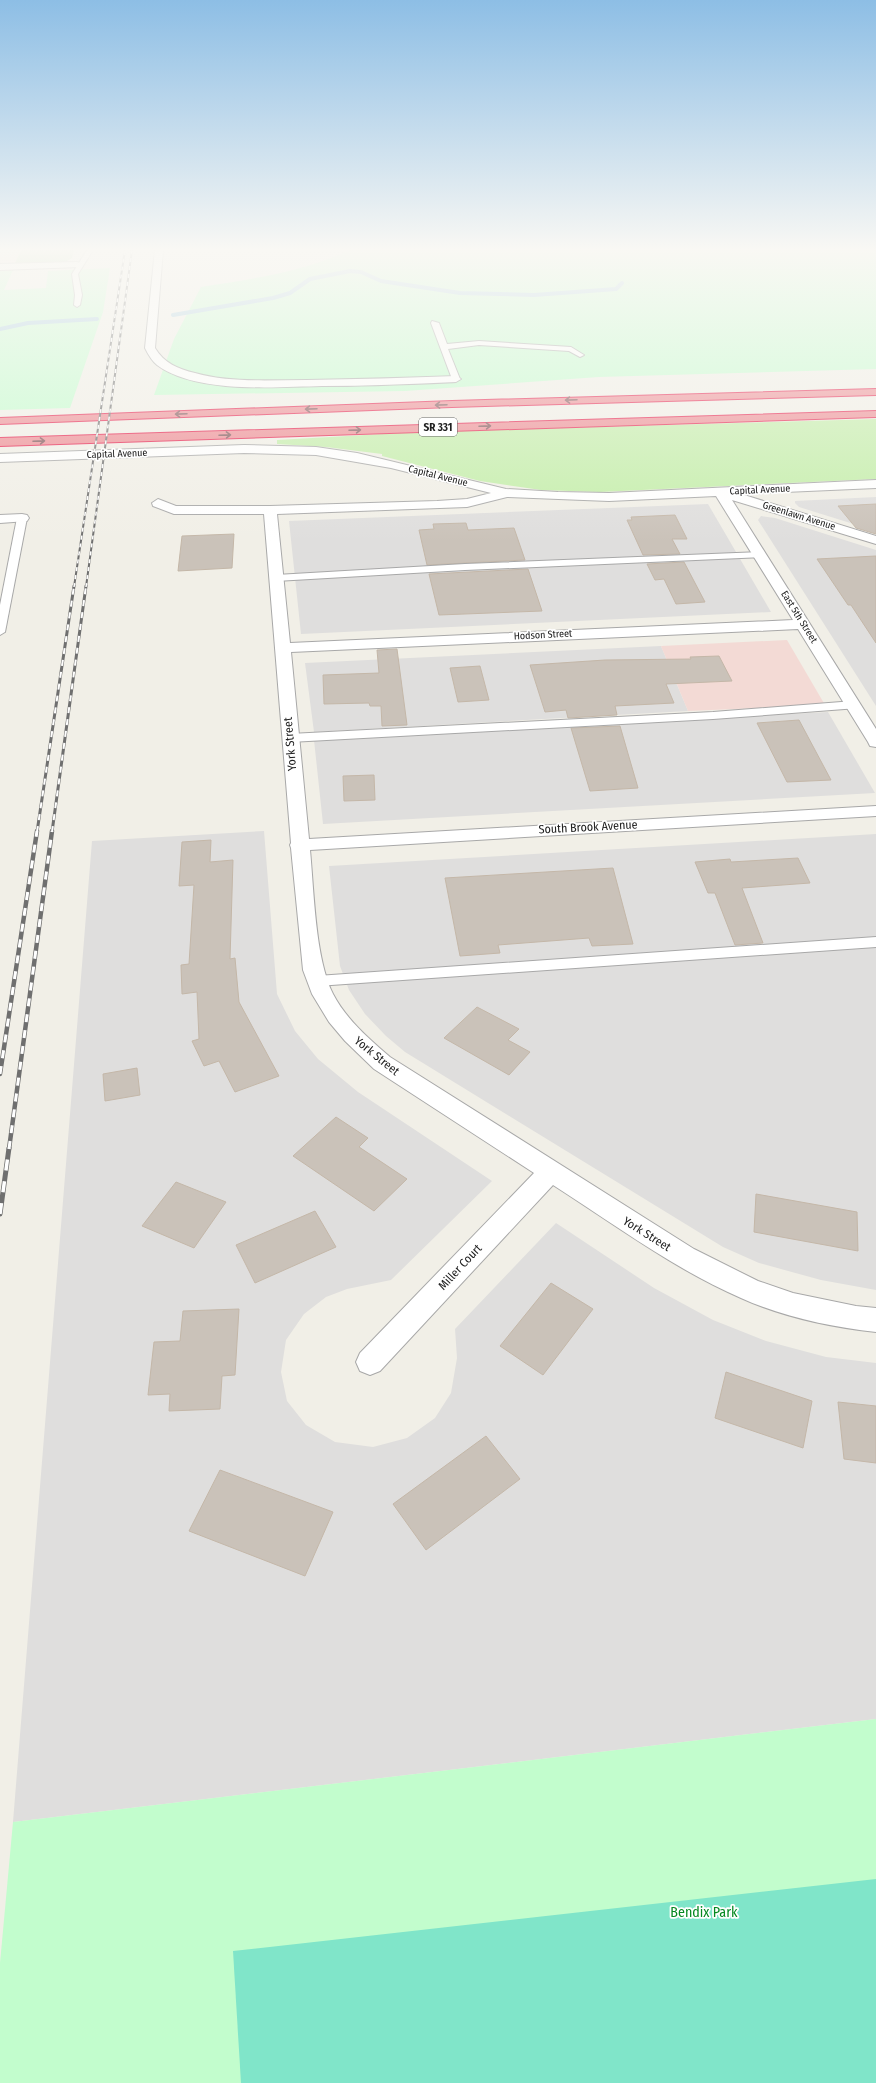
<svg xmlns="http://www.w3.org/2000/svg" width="876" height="2083" font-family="'Fira Sans Condensed',sans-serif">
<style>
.residential{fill:#dfdedd}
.commercial{fill:#f3dad5}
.grass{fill:#c4eeaa}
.forest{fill:#a4d399}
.park{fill:#c2fdcd}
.pitch{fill:#80e5c9}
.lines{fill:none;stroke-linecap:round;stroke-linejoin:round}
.stream{stroke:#a5cde1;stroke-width:4}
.building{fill:#cac2b9;stroke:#c4b7a8}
.lane-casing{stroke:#a8a8a8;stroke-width:2}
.street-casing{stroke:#a8a8a8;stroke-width:2}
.highway-casing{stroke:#e61d4b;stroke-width:2}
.lane{fill:#fff;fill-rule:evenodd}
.street{fill:#fff;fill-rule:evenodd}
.highway{fill:#ed8a92;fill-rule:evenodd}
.rail-far3-casing{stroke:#6f6f6f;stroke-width:2}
.rail-far2-casing{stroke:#6f6f6f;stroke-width:3}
.rail-far1-casing{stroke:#6f6f6f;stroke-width:4.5}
.rail-casing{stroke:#6f6f6f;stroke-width:5}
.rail-far3{stroke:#fff;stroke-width:1.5;stroke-dasharray:4;stroke-linecap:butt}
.rail-far2{stroke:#fff;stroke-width:2;stroke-dasharray:6;stroke-linecap:butt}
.rail-far1{stroke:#fff;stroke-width:3;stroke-dasharray:8;stroke-linecap:butt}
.rail{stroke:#fff;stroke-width:3.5;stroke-dasharray:11;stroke-linecap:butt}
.oneway{stroke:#7d5054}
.labels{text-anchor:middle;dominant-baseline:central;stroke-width:3.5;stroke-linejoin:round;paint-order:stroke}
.far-street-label{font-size:10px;fill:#212121;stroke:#fff}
.shield{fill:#fff;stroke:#646464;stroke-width:1}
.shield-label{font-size:11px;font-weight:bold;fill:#212121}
.street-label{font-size:12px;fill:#212121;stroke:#fff}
.near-park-label{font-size:14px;fill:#05881f;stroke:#fff}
</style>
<rect width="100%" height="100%" fill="#f1efe7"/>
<!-- residential -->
<g class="residential">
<polygon points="876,497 876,531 799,507 795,503 795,501"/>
<polygon points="708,504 771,612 301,634 289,521"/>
<polygon points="761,516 775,518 876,550 876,706 758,520"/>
<polygon points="661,646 688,711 314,732 305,663"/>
<polygon points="828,712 875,793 323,824 314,740"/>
<polygon points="264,831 277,994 295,1031 318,1059 358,1092 492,1181 391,1280 347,1289 326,1297 304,1314 286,1340 281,1372 287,1401 306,1425 335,1442 373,1447 407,1438 435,1418 451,1393 457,1358 455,1329 556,1223 654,1288 713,1320 766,1341 826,1357 876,1363 876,1719 13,1822 92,841"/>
<polygon points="876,834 876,1290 821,1280 759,1263 723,1247 405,1052 386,1036 365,1014 349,990 340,966 329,866"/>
</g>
<!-- commercial -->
<g class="commercial">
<polygon points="0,250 21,250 15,263 0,263"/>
<polygon points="787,640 825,705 688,711 661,646"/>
</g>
<!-- grass -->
<polygon class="grass" points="876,419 876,479 600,492 569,491 541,490 480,481 382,456 382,454 326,447 277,444 277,440 417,432"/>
<!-- forest -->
<polygon class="forest" points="21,250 74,250 72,258 65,262 15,263"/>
<!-- park -->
<g class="park">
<path d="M350,250H876V369L599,377L405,391L154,395L174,339L201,287C252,279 303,272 350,250Z"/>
<polygon points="110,268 103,312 70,408 0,410 0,271 13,270 4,290 46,288 48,271"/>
<polygon points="876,1719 876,2083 0,2083 0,1963 13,1822"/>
</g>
<!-- pitch -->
<polygon class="pitch" points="876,1879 876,2083 241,2083 233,1951"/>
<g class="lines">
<!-- stream -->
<g class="stream">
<polyline points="173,315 273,298 290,293 310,279 350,271 361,272 381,281 460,293 534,295 616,289 622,283"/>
<polyline points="0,329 28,323 97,319"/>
</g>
</g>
<!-- building -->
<g class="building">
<polygon points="876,504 876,534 856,528 838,506"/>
<polygon points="675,515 687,539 672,539 680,554 643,555 627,520 632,520 631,517"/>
<polygon points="466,523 468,530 514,528 525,560 427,565 419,530 434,529 433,524"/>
<polygon points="234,534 232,568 178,571 182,536"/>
<polygon points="876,556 876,643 851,605 848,605 817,559"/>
<polygon points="684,562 705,602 676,604 664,579 655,580 647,564"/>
<polygon points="528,569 542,611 439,615 429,574"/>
<polygon points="397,649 407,725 382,726 381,706 370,706 369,703 324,704 323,675 379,673 377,650"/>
<polygon points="719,656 732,681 666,684 674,703 615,706 617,715 568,718 566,710 545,712 530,665 605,660 691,659 690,657"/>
<polygon points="480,666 489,700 458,702 450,668"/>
<polygon points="799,720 831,780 787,782 757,723"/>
<polygon points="620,726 638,788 590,791 571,728"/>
<polygon points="374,775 375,800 344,801 343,776"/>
<polygon points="211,840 210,862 233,860 230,959 235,958 239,1002 279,1076 235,1092 219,1061 204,1066 192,1041 199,1039 197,992 182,994 181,965 189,964 194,885 179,886 182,842"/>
<polygon points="798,858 810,883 742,888 763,943 735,945 715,893 708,893 695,862 730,859 731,862"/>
<polygon points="613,868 633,944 592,946 589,938 498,945 500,953 460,956 445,878"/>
<polygon points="477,1007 519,1029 508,1040 530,1052 509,1075 444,1038"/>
<polygon points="137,1068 140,1095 105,1101 103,1074"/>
<polygon points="336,1117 368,1138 359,1147 407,1179 374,1211 293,1156"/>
<polygon points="176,1182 226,1202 194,1248 142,1226"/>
<polygon points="756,1194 857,1212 858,1251 754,1232"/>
<polygon points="315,1211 336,1247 255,1283 236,1245"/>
<polygon points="551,1283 593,1309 543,1375 500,1346"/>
<polygon points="239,1309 235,1375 222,1376 220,1409 169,1411 170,1394 148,1395 154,1342 180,1341 183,1311"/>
<polygon points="726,1372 812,1401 803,1448 715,1418"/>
<polygon points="838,1402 876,1406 876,1463 844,1459"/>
<polygon points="486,1436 520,1479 426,1550 393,1504"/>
<polygon points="220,1470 333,1512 305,1576 189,1531"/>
</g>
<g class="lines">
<defs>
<g id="lane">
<polygon points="87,250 93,250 78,274 82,295 80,305 77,307 74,305 75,295 72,274"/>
<polygon points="432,321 439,323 447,344 479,341 571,347 584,355 580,357 569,351 479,345 448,349 460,379 456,381 452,379 431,323"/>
<polygon points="22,515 27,518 5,632 0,635 0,605 17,518"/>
<polygon points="761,552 766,555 765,557 465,570 276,581 271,578 276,575 465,564"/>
<polygon points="854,701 858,702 860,705 858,708 713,719 290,742 284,738 290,734 713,712"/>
<polygon points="876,937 876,947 317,986 312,985 309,981 312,977 317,976"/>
</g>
<g id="street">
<path d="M155,250H163L155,348C164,363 178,369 195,373C231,383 269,380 307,380C357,379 406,378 456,376L461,379L456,382C411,384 367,386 322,386C276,387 196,394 157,365C152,361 148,354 145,348Z"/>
<polygon points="77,262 80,263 80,267 0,270 0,264"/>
<path d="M244,445L316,447L357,453L506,489L558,492L609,493L876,480V488L741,494L876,536V544L732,500L876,729V747L870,746L868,742L798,629L291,652L309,839L876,806V816L310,850C314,891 315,958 333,994C346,1019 369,1039 390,1057L694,1249L758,1281L793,1293L856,1306L876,1308V1332C830,1327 783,1317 741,1298C674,1269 614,1224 553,1185L380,1371L370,1375L360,1371L356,1362L360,1353L534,1173L374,1069L345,1041L329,1022L312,994L303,970L291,848L290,845L291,843L264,514H174L153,506L152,503L158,499L176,506H270L437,501L467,499L491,493L391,468L316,455L244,453L0,462V454ZM716,496L793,620L290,643L277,514L467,507L507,497L609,501Z"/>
<polygon points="22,514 27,515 29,518 27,521 0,523 0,515"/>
</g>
<g id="highway">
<polygon points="876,389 876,395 452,407 0,424 0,418 452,401"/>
<polygon points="876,411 876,417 0,446 0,438"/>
</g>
</defs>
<!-- lane casing -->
<use href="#lane" class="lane-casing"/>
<!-- street casing -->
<use href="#street" class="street-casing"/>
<!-- highway casing -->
<use href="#highway" class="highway-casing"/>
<!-- lane -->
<use href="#lane" class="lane"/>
<!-- street -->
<use href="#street" class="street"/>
<!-- highway -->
<use href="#highway" class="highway"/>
<defs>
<g id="rail-far3">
<polyline points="74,587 125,250"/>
<polyline points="86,587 132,250"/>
</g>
<g id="rail-far2">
<polyline points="37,832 74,586"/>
<polyline points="52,832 86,586"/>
</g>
<g id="rail-far1">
<polyline points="0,1074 37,831"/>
<polyline points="9,1149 52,831"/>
</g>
<polyline id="rail" points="0,1214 9,1148"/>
</defs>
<!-- rail-far3 casing -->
<use href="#rail-far3" class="rail-far3-casing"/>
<!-- rail-far2 casing -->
<use href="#rail-far2" class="rail-far2-casing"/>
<!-- rail-far1 casing -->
<use href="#rail-far1" class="rail-far1-casing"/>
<!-- rail casing -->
<use href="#rail" class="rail-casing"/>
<!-- rail-far3 -->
<use href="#rail-far3" class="rail-far3"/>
<!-- rail-far2 -->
<use href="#rail-far2" class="rail-far2"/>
<!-- rail-far1 -->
<use href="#rail-far1" class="rail-far1"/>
<!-- rail -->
<use href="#rail" class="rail"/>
</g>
<!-- one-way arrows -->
<defs><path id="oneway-shaft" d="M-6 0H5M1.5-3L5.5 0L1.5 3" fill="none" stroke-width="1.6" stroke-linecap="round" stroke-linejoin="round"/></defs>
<g class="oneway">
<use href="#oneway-shaft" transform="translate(571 400) rotate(178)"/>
<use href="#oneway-shaft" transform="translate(441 405) rotate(178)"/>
<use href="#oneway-shaft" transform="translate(311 409) rotate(178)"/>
<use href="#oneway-shaft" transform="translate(181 414) rotate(178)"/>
<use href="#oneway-shaft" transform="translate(485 426) rotate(-2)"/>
<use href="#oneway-shaft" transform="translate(355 430) rotate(-2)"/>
<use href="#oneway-shaft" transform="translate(225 435) rotate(-2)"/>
<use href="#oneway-shaft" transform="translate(39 441) rotate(-2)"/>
</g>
<!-- sky -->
<linearGradient id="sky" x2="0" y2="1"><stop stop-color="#8dbee5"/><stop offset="0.46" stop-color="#f9f8f4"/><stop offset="1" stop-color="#f9f8f4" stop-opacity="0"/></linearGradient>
<rect width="876" height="542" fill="url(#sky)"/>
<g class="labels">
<!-- far-street labels -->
<g class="far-street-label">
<text transform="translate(117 454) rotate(-2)">Capital Avenue</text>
<text transform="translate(438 476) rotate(14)">Capital Avenue</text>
<text transform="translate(760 490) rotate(-3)">Capital Avenue</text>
<text transform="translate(799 516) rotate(17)">Greenlawn Avenue</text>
<text transform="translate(799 617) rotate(58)">East 5th Street</text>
<text transform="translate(543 635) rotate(-3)">Hodson Street</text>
</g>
<!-- shield labels -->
<rect class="shield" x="419" y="418" width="38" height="18" rx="3"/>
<g class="shield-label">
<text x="438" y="427">SR 331</text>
</g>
<!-- street labels -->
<g class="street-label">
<text transform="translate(290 744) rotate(-95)">York Street</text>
<text transform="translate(588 827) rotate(-3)">South Brook Avenue</text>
<text transform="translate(377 1056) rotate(39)">York Street</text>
<text transform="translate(647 1234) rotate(32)">York Street</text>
<text transform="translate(460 1267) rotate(-47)">Miller Court</text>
</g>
<!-- near-park labels -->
<g class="near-park-label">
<text x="704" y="1912">Bendix Park</text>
</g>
</g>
</svg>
